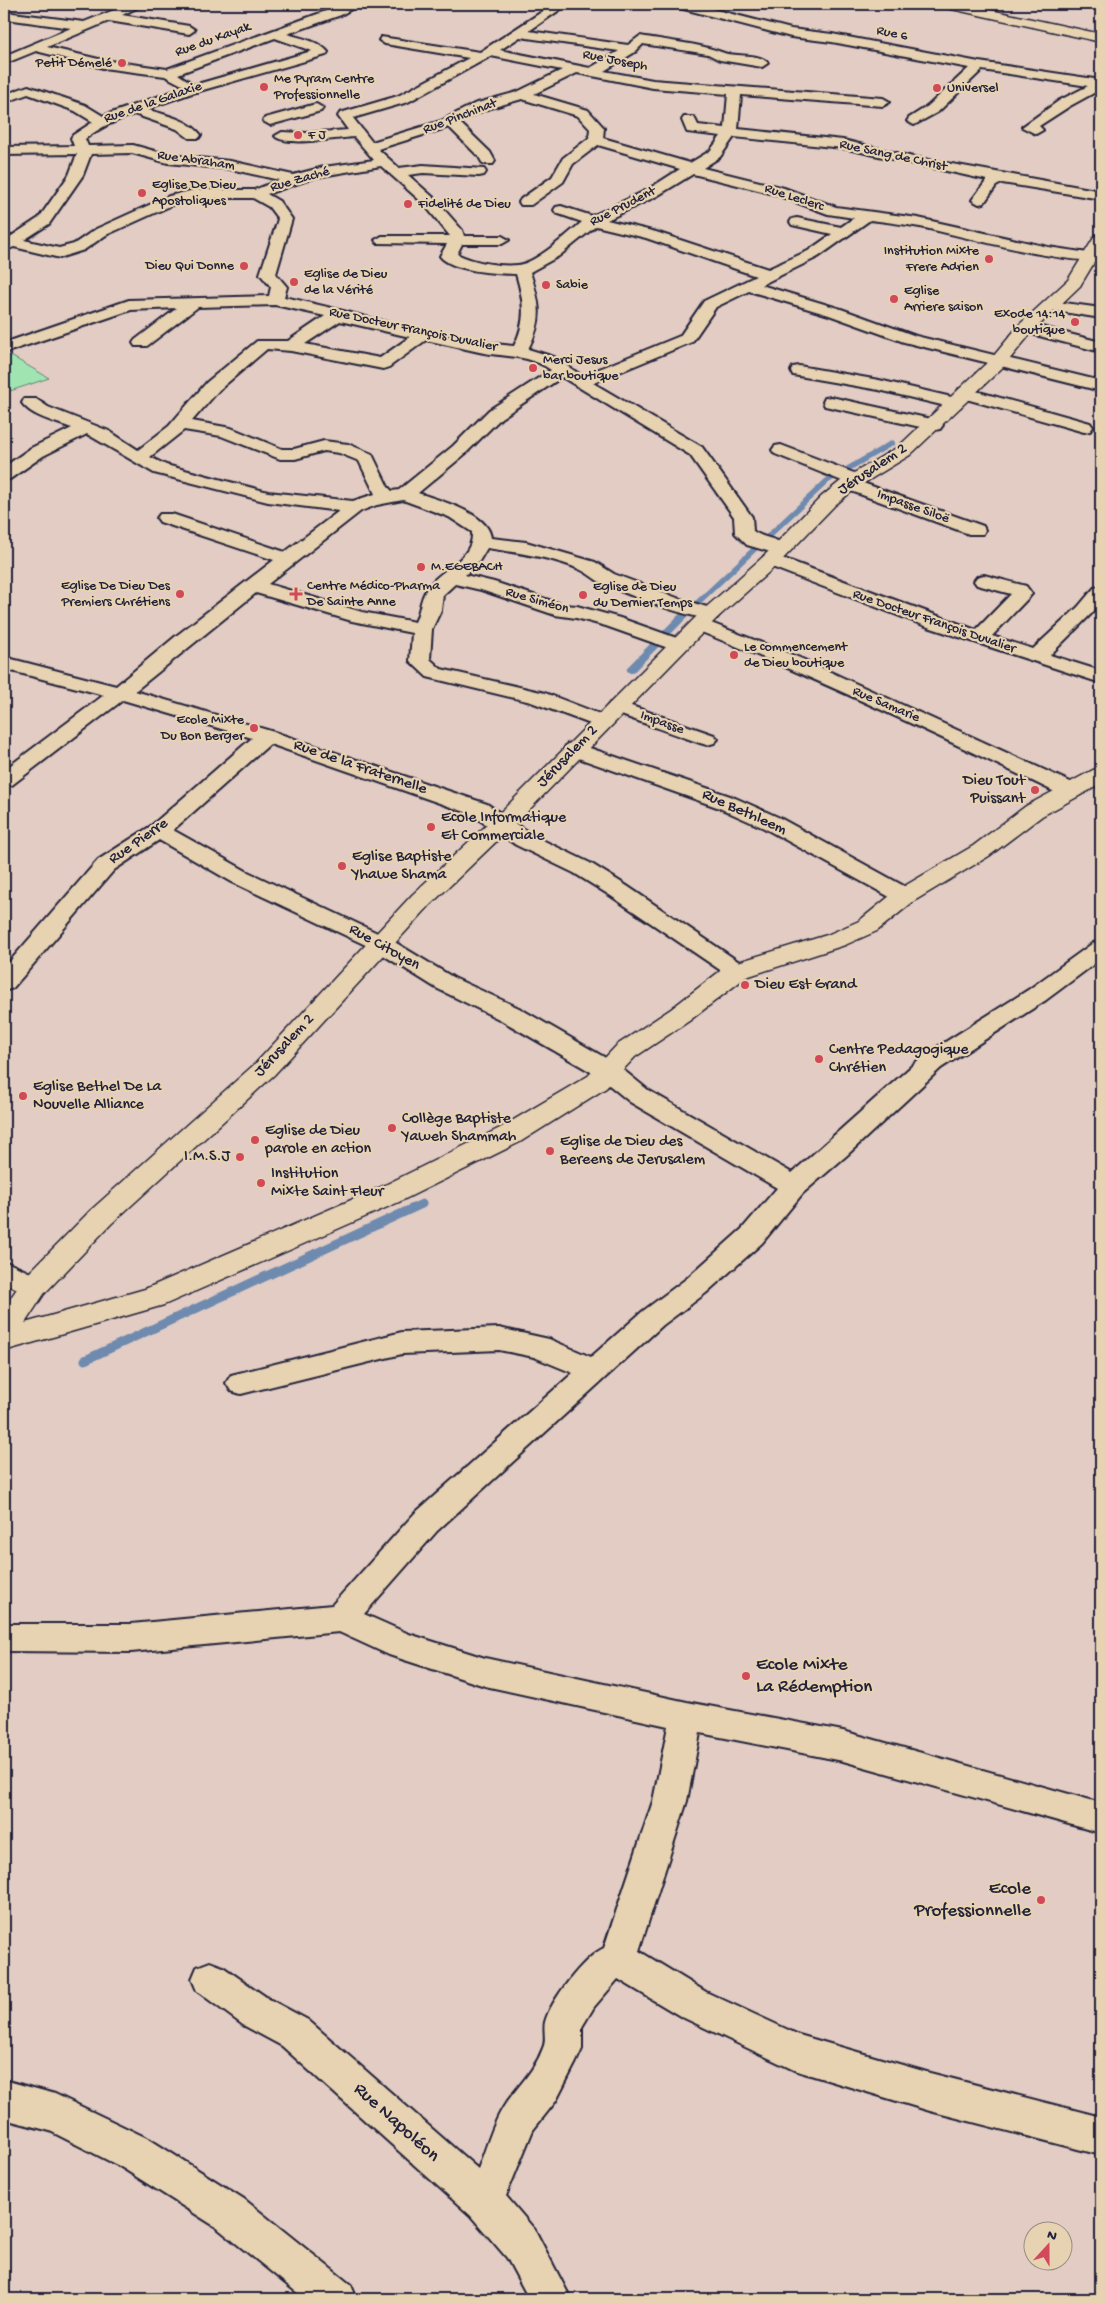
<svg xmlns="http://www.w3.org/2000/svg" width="1105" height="2303" font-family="'Gochi Hand',sans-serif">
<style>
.green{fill:#a0e5b1;stroke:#618476}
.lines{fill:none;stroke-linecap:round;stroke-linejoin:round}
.stream-far2{stroke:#6e8aaf;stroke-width:5.5}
.stream-far1{stroke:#6e8aaf;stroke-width:8}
.stream{stroke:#6e8aaf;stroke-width:9}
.street-casing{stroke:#22223b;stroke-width:4}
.secondary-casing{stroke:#22223b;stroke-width:3}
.street{fill:#e7d2b1;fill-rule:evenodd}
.secondary{fill:#e7d2b1;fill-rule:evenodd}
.poi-dot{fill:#d1495b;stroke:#e7d2b1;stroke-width:2}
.labels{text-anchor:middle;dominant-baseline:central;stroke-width:4.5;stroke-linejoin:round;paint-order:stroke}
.far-street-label{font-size:14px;fill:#22223b;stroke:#e7d2b1}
.far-poi-label{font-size:14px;fill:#22223b;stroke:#e7d2b1;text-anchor:start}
.street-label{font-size:16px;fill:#22223b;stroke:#e7d2b1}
.poi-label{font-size:16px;fill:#22223b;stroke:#e7d2b1;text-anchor:start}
.near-poi-label{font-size:19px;fill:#22223b;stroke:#e7d2b1;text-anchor:start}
.near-street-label{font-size:19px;fill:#22223b;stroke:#e7d2b1}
</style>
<rect width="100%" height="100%" fill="#e2ccc3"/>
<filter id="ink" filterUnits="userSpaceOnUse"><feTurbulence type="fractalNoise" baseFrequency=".02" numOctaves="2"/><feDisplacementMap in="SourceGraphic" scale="10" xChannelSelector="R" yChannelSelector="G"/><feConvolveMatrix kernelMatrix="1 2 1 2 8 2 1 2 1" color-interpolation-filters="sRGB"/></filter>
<g filter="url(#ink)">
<!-- green -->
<polygon class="green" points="4,352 49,378 4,393"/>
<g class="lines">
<!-- stream-far2 -->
<polyline class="stream-far2" points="693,607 827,481 892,443"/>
<!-- stream-far1 -->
<polyline class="stream-far1" points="631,669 694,605"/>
<!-- stream -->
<polyline class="stream" points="85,1360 422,1204"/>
<defs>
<g id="street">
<path d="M129,4H145L122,15L189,26L195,30L189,34L109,21L47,47L103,60L167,69L345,4H360L341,15L287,34C301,38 319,41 328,52L326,55L189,94L146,109C164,115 189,119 201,135L199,138H189L177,129L134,114C116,120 100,127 85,139L88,146L133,145L169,155L230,161L293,175L324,167L374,160L354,137C339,138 284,147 275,136L282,132L306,133L348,130L338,116L340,113L398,96L469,58L385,44L379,40L381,37L480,52L554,4H568L529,31L628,45L640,36C668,41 697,43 724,53C736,57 760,53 768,63L762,67L720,60L708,54L643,44L635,52L604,71L653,80L883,98L890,102L883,106L741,95L738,129L843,140L913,157L1101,191V199L1002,183L996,186L984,203L979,204L972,200L987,180L843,148L734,137L720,157L703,168L784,188L836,207L918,218L1048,247L1095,254L1098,257C1088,271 943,231 920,227C903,224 887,222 870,220L818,257L761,285L841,309L916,336L1101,381V391L904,342L829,315L749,291L716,307L692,342L593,383L702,447L752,517L753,531C763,539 783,539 790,549L788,553L781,555L747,545L735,533L734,517L690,455L562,377L501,418L465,454L418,493C438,500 489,513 491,538L526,542L595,562L614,574L680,599L717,610L720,614L717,618C699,623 620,592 600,582C594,579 588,573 581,570C552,557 518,553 487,548L478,563L465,575L494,582L564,605L577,606L620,618L685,641L688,645L685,649L678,651L671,649L606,626L576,618L555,615L481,590L455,584L443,595L441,610L432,629L430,659L441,669L545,693L610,718L613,722L610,726L603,728L596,726L531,702L427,677L410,661L412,633L352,621L256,593L135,691L274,732L487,804L532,835L590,863L627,886L745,966L749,971L745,976L737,978L729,976L611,896L574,873L516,845L471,814L270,744L173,830L248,872L388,938L454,978L519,1008L616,1064L648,1090L792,1173L923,1056L1028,990L1093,943L1101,941V959L1046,1000L941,1068L846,1156L803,1193L762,1243L706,1293L663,1325L437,1531L364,1614L409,1634L485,1658L687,1702L843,1731L1101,1803V1833L843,1761L700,1733L687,1801L639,1951L706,1992L799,2035L930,2073L1101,2117V2155L930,2111L794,2070L680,2016L618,1979L594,2007L582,2027V2049L576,2062L556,2101L533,2130L506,2196L535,2230L571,2299H529L507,2258L470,2215L282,2046L243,2025L197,1991L192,1979L197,1967L210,1962L223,1967L269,1999L308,2020L478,2169C486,2149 494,2119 507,2102C520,2084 535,2070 543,2048C547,2040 543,2030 545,2022C551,2000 584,1957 604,1948L653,1801L668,1726L485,1686L389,1655L339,1632L131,1652L4,1651V1624H131L332,1605L415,1513L573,1373L534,1357L499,1350L402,1354L241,1394L231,1391L226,1383L231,1375L402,1332L499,1328L549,1339L591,1357L643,1311L686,1279L742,1229L777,1188L630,1102L598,1076L501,1020L436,988L372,948L232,882L159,840L114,870L13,988L4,991V968L98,860L151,826L252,738L123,700L12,785L4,786V770L104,695L4,669V657L116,686L176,636L274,560L160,522L157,518L160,514H172L285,552L339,511L268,502L154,473L87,434L43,456L10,479L4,480V467L31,448L72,428C56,422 32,417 22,403L24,399H36L48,407L109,431L138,450L169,426L207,382L257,341H288L325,316L275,305L198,307L147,346H135L133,343L135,340L177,308L131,310L4,353V343L129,300L269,296L271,287L260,274L278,219L269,207L253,198H194L179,202L106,235L84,250L65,256L60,258L14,247L4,251V241L39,218L69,175L77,154L4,155V147L74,146L71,138L73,135L93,122L75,111L28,94L4,103V95L28,86L85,105L103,116L180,89L312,51L275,38L178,74L190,82L184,86L165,76L103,68L36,51L4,64V56L71,28L6,19L4,9L13,13L84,22ZM520,37L619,51L590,68L500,50ZM491,56L562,70L517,92L474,104L441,121L372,142L353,118L408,102ZM577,73L653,88L728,94L725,128L698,125L694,117H684L682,120L687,132L721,136L710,151L690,163L603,138L604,128L588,110L534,94ZM522,99L578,116L590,129L589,138L563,158L552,177L521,199L519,202L521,205H531L563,182L573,164L598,145L680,169L647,190L592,216L561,206L556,207L554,210L556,213L582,222C568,234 536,263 518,265C498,267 474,262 457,254L462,244H502L509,240L502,236H464L462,230L434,198L408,175L423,173L479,176L484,175L486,172L484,169L423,165L399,168L378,149L449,127L479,157L483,164H493L495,161L490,152L459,122L484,110ZM132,153L168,163L230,169L279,180L254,190H194L169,196L96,229L74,244L59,248L24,240L49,224L83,175L91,154ZM381,166L424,204L450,236H382L375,240L377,243L447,244L440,256C451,271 498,274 516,274C524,301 527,320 514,346C435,339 360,313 284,297L287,287L276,274L292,219L279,201L267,194L316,177ZM693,174L774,194L828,214L854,218L841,227L797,218L792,219L790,222L792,225L832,234L808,251L768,269L656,232L607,220L657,196ZM596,226L646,238L756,276L704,301L680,336L582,376L554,357L528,349C544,319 540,303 530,272L559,256ZM340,321L410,337L380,358L305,344ZM426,340C445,344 464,349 484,353C508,357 530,355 551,370L489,410L453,446L399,490L392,491L388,487L372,454L348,444L324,441L294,449H282L231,428L192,421L219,390L267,349L291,351L383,369L389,367ZM184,430L221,436L280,459H295L324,451L339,453L359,461L375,494L353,501L268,492L166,465L150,457ZM403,500L449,517L472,532C474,562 436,569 425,592C420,601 420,612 415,622L362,612L268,584L361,511L377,505Z"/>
<polygon points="674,4 693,4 791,29 832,34 979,62 1101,80 1101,89 1070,106 1039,126 1043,130 1036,134 1022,127 1060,100 1088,86 982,70 938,112 914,125 907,121 909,118 928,106 969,68 832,42 791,37 676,7"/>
<polygon points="316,104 323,108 321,111 270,125 263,121 265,118"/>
<polygon points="1050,301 1101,308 1101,318 1044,309 1042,306 1044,303"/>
<polygon points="1026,323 1101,342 1101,352 1020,331 1018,328"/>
<polygon points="799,366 879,380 960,399 962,403 960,407 954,408 879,390 793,375 791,371 793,367"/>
<polygon points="965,388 1090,423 1093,427 1090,431 1084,432 959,397 957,393 959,389"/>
<polygon points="831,397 940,421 943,425 940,429 934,430 825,406 823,402 825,398"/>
<polygon points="781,445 862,476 865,480 863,483 983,526 985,530 983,534 969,534 843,488 840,484 842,481 775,454 772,450 775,446"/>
<polygon points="771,554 976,630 1011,594 977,585 974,581 977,577 984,575 1026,586 1032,594 992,636 1033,649 1078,607 1094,588 1101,586 1101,604 1050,655 1101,671 1101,683 928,627 764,564 762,560 764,556"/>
<path d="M701,619L800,658L1077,785L1080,790L1077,795L1069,797L1061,795C940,736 819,679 694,629L691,625L694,621Z"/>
<polygon points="617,701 714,735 718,739 714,743 707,745 700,743 610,711 607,707 610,703"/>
<polygon points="575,743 733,797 780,818 913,891 917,896 913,901 905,903 897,901 764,828 717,807 567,754 564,749 567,744"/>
<polygon points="4,1261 44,1279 48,1286 44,1293 34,1296 4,1283"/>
<polygon points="4,2080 55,2094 149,2139 244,2199 351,2285 357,2299 305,2299 216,2227 121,2167 50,2131 4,2119"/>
</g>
<g id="secondary">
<polygon points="941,4 963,4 1101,34 1101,42 947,8"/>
<polygon points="1101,234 1101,251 1080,286 1032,332 1004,366 910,455 856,488 835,505 778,564 717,618 525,814 430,905 274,1075 111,1224 44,1294 25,1323 145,1289 379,1188 500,1128 588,1076 617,1045 671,1009 728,965 827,935 859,921 896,891 973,846 1026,806 1093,770 1101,768 1101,784 1042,816 989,856 914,901 877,931 845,945 746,977 689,1021 635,1057 606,1088 520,1142 399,1202 164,1305 4,1351 4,1308 24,1278 91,1210 256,1063 412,895 509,804 703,610 764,556 821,497 842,480 898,447 992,358 1020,324 1068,280 1095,236"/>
</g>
</defs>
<!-- street casing -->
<use href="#street" class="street-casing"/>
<!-- secondary casing -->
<use href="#secondary" class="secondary-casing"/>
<!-- street -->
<use href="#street" class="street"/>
<!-- secondary -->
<use href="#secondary" class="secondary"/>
</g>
</g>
<!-- markers -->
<g class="poi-dot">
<circle cx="122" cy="63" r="5"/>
<circle cx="264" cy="87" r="5"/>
<circle cx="937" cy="88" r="5"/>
<circle cx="298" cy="135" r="5"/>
<circle cx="142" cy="193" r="5"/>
<circle cx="408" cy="204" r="5"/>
<circle cx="989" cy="259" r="5"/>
<circle cx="244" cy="266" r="5"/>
<circle cx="294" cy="282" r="5"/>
<circle cx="546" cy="285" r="5"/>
<circle cx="894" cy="299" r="5"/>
<circle cx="1075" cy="322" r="5"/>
<circle cx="533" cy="368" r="5"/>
<circle cx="421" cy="567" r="5"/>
<circle cx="180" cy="594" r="5"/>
<path d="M293.5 586.5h5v5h5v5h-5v5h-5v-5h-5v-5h5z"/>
<circle cx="583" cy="595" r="5"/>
<circle cx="734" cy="655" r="5"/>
<circle cx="254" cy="728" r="5"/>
<circle cx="1035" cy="790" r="5"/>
<circle cx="431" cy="827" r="5"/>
<circle cx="342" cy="866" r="5"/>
<circle cx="745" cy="985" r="5"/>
<circle cx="819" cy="1059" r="5"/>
<circle cx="23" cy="1096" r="5"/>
<circle cx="392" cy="1128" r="5"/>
<circle cx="255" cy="1140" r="5"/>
<circle cx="550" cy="1151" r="5"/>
<circle cx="240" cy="1157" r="5"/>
<circle cx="261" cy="1183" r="5"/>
<circle cx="746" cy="1676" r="5"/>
<circle cx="1041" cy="1900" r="5"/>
</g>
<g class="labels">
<!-- far-street labels -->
<g class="far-street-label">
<text transform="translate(892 34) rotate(12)">Rue 6</text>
<text transform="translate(213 40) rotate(-20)">Rue du Kayak</text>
<text transform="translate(615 61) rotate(11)">Rue Joseph</text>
<text transform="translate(153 103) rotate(-19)">Rue de la Galaxie</text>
<text transform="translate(460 117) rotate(-21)">Rue Pinchinat</text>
<text transform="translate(893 156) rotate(12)">Rue Sang de Christ</text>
<text transform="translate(196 161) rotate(8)">Rue Abraham</text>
<text transform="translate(300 180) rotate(-16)">Rue Zaché</text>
<text transform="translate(794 198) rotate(18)">Rue Leclerc</text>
<text transform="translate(623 207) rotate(-27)">Rue Prudent</text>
<text transform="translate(413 330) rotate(12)">Rue Docteur François Duvalier</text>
<text transform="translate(913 507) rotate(20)">Impasse Siloë</text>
<text transform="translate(537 601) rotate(16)">Rue Siméon</text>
<text transform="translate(934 622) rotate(19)">Rue Docteur François Duvalier</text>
<text transform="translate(886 705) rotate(23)">Rue Samarie</text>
<text transform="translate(662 723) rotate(20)">Impasse</text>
</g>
<!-- far-poi labels -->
<g class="far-poi-label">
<text x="112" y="63" text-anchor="end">Petit Démelé</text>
<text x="274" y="79">Me Pyram Centre<tspan x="274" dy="16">Professionnelle</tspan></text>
<text x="947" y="88">Universel</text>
<text x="308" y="135">F J</text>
<text x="152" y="185">Eglise De Dieu<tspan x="152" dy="16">Apostoliques</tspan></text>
<text x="418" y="204">Fidelité de Dieu</text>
<text x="979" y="251" text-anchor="end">Institution Mixte<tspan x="979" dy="16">Frere Adrien</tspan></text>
<text x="234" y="266" text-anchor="end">Dieu Qui Donne</text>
<text x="304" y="274">Eglise de Dieu<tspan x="304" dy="16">de la Vérité</tspan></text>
<text x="556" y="285">Sabie</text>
<text x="904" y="291">Eglise<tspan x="904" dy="16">Arriere saison</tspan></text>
<text x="1065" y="314" text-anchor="end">Exode 14:14<tspan x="1065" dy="16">boutique</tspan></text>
<text x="543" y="360">Merci Jesus<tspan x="543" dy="16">bar boutique</tspan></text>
<text x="431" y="567">M.EGEBACH</text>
<text x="170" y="586" text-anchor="end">Eglise De Dieu Des<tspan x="170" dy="16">Premiers Chrétiens</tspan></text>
<text x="307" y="586">Centre Médico-Pharma<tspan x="307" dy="16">De Sainte Anne</tspan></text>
<text x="593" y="587">Eglise de Dieu<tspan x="593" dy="16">du Dernier Temps</tspan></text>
<text x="744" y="647">Le commencement<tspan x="744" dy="16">de Dieu boutique</tspan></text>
<text x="244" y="720" text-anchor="end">Ecole Mixte<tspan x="244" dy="16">Du Bon Berger</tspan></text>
</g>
<!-- street labels -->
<g class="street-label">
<text transform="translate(873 470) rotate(-34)">Jérusalem 2</text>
<text transform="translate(568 757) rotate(-46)">Jérusalem 2</text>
<text transform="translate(360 768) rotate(19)">Rue de la Fraternelle</text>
<text transform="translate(744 813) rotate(24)">Rue Bethleem</text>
<text transform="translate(139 842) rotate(-35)">Rue Pierre</text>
<text transform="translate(384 948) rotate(29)">Rue Citoyen</text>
<text transform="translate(285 1046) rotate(-47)">Jérusalem 2</text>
</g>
<!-- poi labels -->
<g class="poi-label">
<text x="1025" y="781" text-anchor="end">Dieu Tout<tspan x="1025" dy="18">Puissant</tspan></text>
<text x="441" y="818">Ecole Informatique<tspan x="441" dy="18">Et Commerciale</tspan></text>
<text x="352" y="857">Eglise Baptiste<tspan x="352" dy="18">Yhawe Shama</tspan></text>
<text x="755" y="985">Dieu Est Grand</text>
<text x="829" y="1050">Centre Pedagogique<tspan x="829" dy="18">Chrétien</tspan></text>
<text x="33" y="1087">Eglise Bethel De La<tspan x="33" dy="18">Nouvelle Alliance</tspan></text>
<text x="402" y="1119">Collège Baptiste<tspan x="402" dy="18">Yaweh Shammah</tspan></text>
<text x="265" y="1131">Eglise de Dieu<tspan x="265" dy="18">parole en action</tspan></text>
<text x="560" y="1142">Eglise de Dieu des<tspan x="560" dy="18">Bereens de Jerusalem</tspan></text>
<text x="230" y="1157" text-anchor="end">I.M.S.J</text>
<text x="271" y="1174">Institution<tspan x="271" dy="18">Mixte Saint Fleur</tspan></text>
</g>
<!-- near-poi labels -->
<g class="near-poi-label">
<text x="756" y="1665">Ecole Mixte<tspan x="756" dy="22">La Rédemption</tspan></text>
<text x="1031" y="1889" text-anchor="end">Ecole<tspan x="1031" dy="22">Professionnelle</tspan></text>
</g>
<!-- near-street labels -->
<g class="near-street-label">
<text transform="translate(396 2123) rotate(42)">Rue Napoléon</text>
</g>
</g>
<!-- margin -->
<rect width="1105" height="2303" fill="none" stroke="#e7d2b1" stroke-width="20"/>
<rect x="10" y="10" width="1085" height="2283" fill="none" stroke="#22223b" stroke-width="2" filter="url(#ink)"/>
<!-- north arrow -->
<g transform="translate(1048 2246) rotate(21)"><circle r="24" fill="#e7d2b1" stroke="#988c82"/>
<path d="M0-4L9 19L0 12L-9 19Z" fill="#d1495b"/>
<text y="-8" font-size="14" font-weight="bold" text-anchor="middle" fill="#22223b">N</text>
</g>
</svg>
